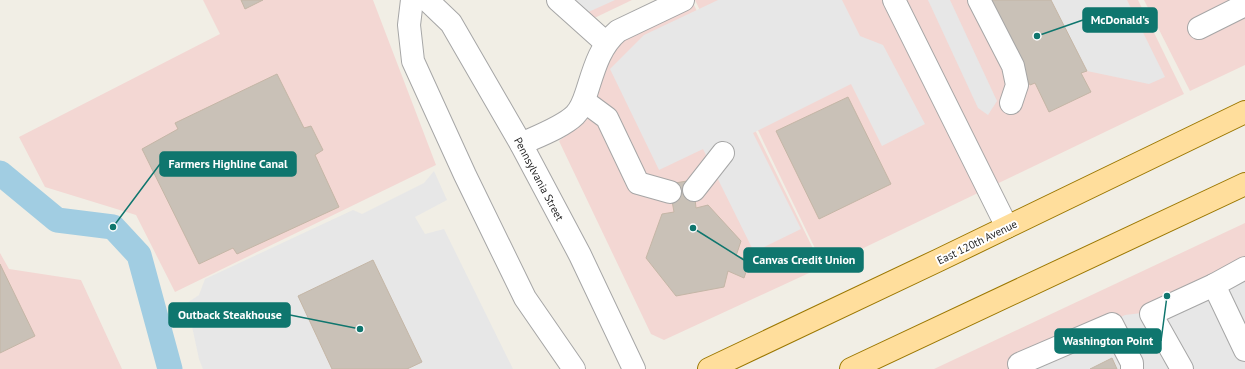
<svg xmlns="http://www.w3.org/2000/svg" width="1245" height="369" font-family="'PT Sans',sans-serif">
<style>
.commercial{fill:#f3d7d3}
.parking{fill:#e7e7e7}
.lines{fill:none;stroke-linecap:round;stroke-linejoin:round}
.canal{stroke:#a1cde2;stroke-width:25}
.building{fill:#c9c1b7;stroke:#c4b6a6}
.minor-casing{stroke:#a6a6a6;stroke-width:24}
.major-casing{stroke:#9b7700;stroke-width:24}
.minor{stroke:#fff;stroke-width:22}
.major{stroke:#ffde9c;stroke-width:22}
.labels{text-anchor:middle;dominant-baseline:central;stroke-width:4;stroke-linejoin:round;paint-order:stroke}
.street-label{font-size:11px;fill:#1f1f1f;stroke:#fff}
.leader{fill:none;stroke:#0f766e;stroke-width:1.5}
.callout-dot{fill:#0f766e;stroke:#fff;stroke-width:1.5}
.callout{fill:#0f766e;stroke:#0f766e;stroke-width:1.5}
.callout-label{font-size:12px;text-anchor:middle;font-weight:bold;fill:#fff}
</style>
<rect width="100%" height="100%" fill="#f1eee5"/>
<!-- commercial -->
<g class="commercial">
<polygon points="203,0 373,0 436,165 175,292 136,215 45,187 19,137 220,34"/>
<polygon points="563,0 632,0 586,22"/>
<polygon points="695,0 1138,0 1184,94 824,267"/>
<polygon points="1144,0 1245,0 1245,65 1190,91"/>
<polygon points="693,3 822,267 664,340 651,334 559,141 589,118 599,84 619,39"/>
<polygon points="1245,223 1245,369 934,369"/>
<polygon points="0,253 9,269 81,280 122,369 0,369"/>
</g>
<!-- parking -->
<g class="parking">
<polygon points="569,0 615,0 584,14"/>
<polygon points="718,0 842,0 860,36 883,45 925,124 882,146 851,84 753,133 801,229 754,252 703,149 659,170 610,69 644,35"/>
<polygon points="928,0 950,0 997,101 988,115 978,108"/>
<polygon points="1051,0 1127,0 1165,77 1149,84 1087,71"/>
<polygon points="434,171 447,200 415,217 425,234 444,229 513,369 203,369 199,359 187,303 199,295 205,279 353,210 362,214 424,183"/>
<polygon points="1245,266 1245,369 1013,369 1125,315 1150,312"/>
</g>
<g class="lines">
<!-- canal -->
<polyline class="canal" points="0,173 57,220 113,227 139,255 170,369"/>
</g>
<!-- building -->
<g class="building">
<polygon points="241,0 263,0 245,9"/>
<polygon points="988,0 1051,0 1087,71 1081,73 1091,92 1049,112 1035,83 1030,85"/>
<polygon points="277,74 304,128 311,126 323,150 315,155 339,207 237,254 233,248 199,264 142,149 178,129 175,123"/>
<polygon points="848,97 891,184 819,219 776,131"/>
<polygon points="693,180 696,208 708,205 741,241 736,256 750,260 744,278 728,271 724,287 676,296 646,258 662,214 674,212 669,184"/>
<polygon points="373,260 422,362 407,369 332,369 298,296"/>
<polygon points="0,264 35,336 0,353"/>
<polygon points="1112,358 1117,369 1090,369"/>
</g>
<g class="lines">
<defs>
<g id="minor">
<polyline points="412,0 409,25 413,61 465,175 525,298 574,369"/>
<polyline points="427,0 451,23 521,144 580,255 634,369"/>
<polyline points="558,0 606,43"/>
<polyline points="894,0 1007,227"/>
<polyline points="979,0 1013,66 1017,85 1011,103"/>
<polyline points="1199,28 1245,5"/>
<polyline points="584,101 607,118 638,183 670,192"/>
<path d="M521,144C536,137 563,127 575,115C582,108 584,100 587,91C594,69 600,46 618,31L683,0"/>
<polyline points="694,190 723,153"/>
<polyline points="1245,268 1214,285 1245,350"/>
<polyline points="1019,364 1112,324 1132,363 1132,369"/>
<polyline points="1182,369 1151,314 1214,285"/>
</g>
<g id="major">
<polyline points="709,369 939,260 1245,112"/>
<polyline points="851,369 1245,184"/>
</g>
</defs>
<!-- minor casing -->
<use href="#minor" class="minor-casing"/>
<!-- major casing -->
<use href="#major" class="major-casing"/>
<!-- minor -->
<use href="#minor" class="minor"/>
<!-- major -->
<use href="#major" class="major"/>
</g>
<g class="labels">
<!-- street labels -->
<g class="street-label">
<text transform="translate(539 179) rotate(62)">Pennsylvania Street</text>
<text transform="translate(977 242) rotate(-26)">East 120th Avenue</text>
</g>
</g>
<!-- callouts -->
<path class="leader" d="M1037 36L1083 20M113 227L160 164M693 228L744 260M360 329L290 315M1167 296L1161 341"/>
<g class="callout-dot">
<circle cx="1037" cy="36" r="4"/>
<circle cx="113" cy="227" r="4"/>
<circle cx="693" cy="228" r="4"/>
<circle cx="360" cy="329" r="4"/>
<circle cx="1167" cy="296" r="4"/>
</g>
<g class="callout">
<rect x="1083" y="8" width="74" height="24" rx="4"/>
<rect x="160" y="152" width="136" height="24" rx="4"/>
<rect x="744" y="248" width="119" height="24" rx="4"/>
<rect x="169" y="303" width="121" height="24" rx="4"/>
<rect x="1055" y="329" width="106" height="24" rx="4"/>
</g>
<g class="callout-label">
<text x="1120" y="24">McDonald's</text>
<text x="228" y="168">Farmers Highline Canal</text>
<text x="804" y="264">Canvas Credit Union</text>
<text x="230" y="319">Outback Steakhouse</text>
<text x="1108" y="345">Washington Point</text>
</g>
</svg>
